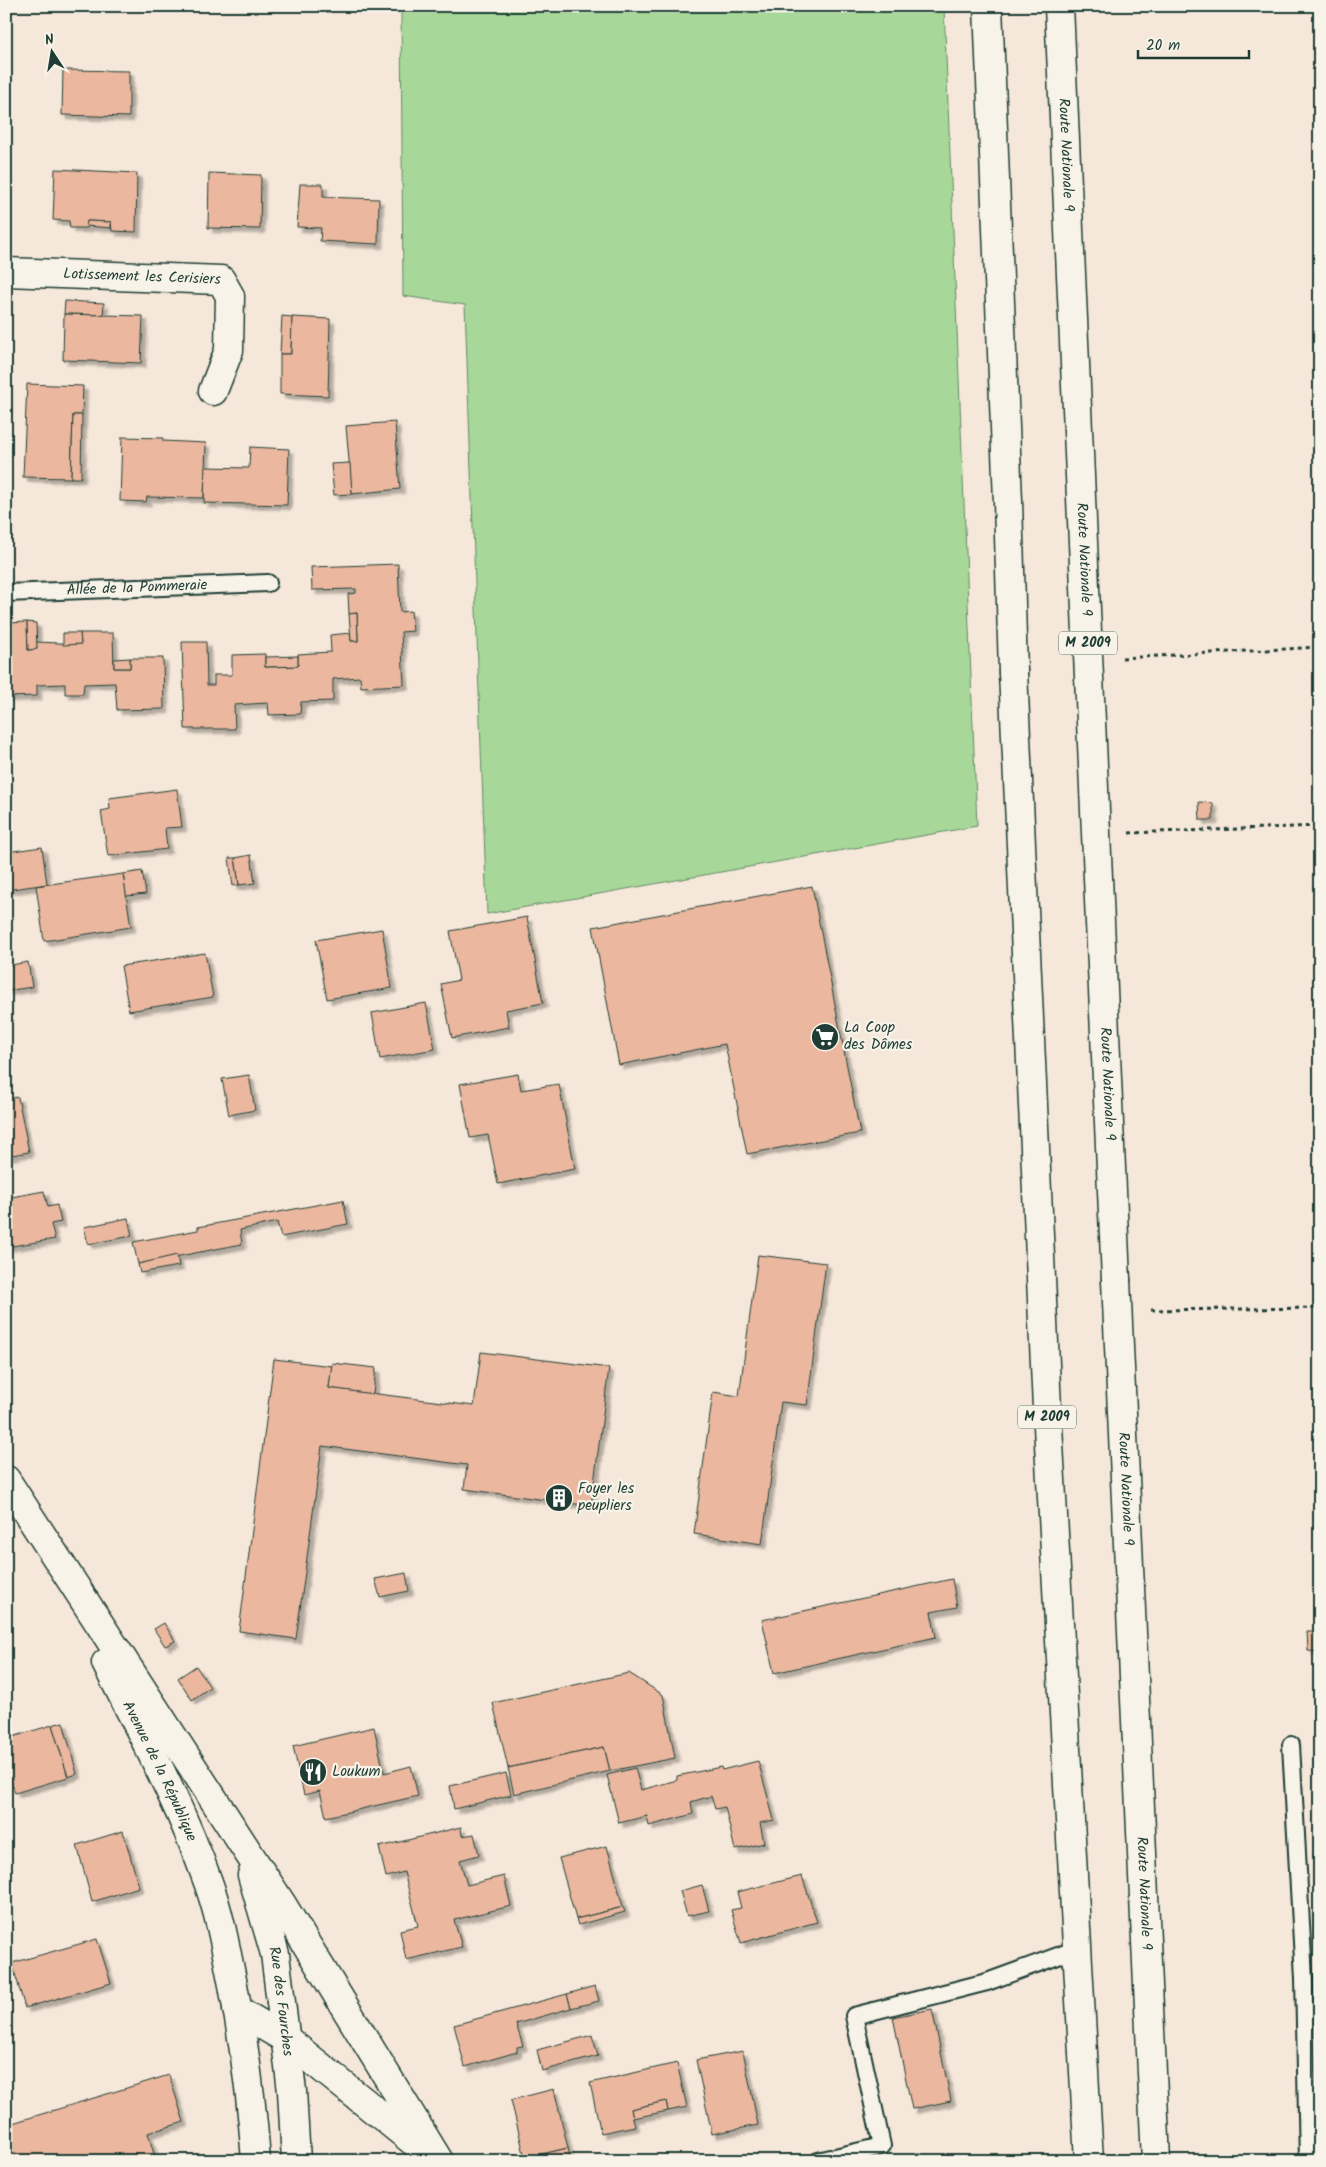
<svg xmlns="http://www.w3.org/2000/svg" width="1326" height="2167" font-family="Kalam,sans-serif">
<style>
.green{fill:#a7d899;stroke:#638a66}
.building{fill:#ebb79e;stroke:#1f3d34;filter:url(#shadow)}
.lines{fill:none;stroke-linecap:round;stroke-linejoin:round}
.lane-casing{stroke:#1f3d34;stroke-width:20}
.street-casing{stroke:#1f3d34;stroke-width:31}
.secondary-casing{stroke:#1f3d34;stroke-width:31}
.primary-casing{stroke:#1f3d34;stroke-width:31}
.highway-casing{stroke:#1f3d34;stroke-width:31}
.path{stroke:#1f3d34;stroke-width:3;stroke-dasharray:4 4;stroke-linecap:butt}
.lane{stroke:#f7f3e8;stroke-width:16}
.street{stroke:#f7f3e8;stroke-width:28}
.secondary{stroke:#f7f3e8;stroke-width:28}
.primary{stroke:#f7f3e8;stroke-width:28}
.highway{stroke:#f7f3e8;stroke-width:28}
.labels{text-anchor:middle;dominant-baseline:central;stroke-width:4.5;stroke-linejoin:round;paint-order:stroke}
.shield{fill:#f7f3e8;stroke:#60746a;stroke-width:1}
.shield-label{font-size:14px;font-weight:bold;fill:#1f3d34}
.street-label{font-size:15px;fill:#1f3d34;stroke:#f7f3e8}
.poi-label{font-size:15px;fill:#1f3d34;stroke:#f7f3e8;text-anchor:start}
</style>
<defs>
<filter id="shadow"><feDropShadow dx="4.5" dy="4.5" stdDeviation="1" flood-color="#0004"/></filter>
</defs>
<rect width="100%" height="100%" fill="#f5e7d9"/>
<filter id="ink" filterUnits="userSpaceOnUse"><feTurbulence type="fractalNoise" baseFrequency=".02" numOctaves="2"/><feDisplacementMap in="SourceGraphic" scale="10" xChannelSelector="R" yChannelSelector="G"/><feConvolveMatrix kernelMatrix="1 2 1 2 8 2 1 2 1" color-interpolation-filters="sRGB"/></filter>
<g filter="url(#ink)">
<!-- green -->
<polygon class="green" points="401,6 944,6 977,826 487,914 465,305 403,296"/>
<!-- building -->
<g class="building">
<polygon points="63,70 129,71 129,117 62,115"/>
<polygon points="55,169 137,173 136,232 112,231 111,222 87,221 87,228 70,228 69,221 53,220"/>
<polygon points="209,173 261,175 260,229 208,228"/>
<polygon points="300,184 323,184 323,197 379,199 378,244 320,241 321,228 297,227"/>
<polygon points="87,221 111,222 111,228 86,226"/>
<polygon points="65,301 104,303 103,315 64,314"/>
<polygon points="64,314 143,316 141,363 63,360"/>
<polygon points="282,316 292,317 291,354 280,354"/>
<polygon points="292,317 330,319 328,396 280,394 280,354 291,354"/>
<polygon points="27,384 83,386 82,415 73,415 71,478 23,477"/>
<polygon points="73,415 82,415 81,478 71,478"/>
<polygon points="395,422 400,489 352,494 346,426"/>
<polygon points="122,437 163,438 163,441 206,443 204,498 147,497 146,502 120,501"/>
<polygon points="250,447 289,449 287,505 204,503 205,467 249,468"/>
<polygon points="350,463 352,494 334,495 331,464"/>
<polygon points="398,564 400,612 411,611 413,631 401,632 404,685 361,687 360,677 333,679 333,701 301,702 300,714 269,715 268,703 234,705 235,729 185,729 182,642 206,642 207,685 214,685 214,675 232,675 232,655 265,654 265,667 298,666 298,654 331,652 330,635 351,633 351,641 358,641 357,613 349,614 348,594 356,593 356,589 312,590 311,567"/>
<polygon points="357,613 358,641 351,641 349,614"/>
<polygon points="27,622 28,650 37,649 36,642 81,644 80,633 113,633 114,668 130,668 130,658 163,658 164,709 117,710 115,683 84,684 83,694 65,694 65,684 37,685 37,696 6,697 6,623"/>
<polygon points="27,622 36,623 37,649 28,650"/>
<polygon points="63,633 80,633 81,644 63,645"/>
<polygon points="298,656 298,666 265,667 265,657"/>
<polygon points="130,658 130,668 114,668 114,659"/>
<polygon points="177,789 182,827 165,828 167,849 108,856 101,811 110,809 109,798"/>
<polygon points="1199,802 1213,803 1213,820 1200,820"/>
<polygon points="42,847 47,884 6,890 6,852"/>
<polygon points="251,855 255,883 239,885 235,858"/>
<polygon points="229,858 235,858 239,885 233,886"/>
<polygon points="142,871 146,894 126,896 123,874"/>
<polygon points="123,874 131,927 44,941 36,886"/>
<polygon points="812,886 860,1133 747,1154 725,1044 619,1065 593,927"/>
<polygon points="527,917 543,1003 506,1010 509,1027 452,1038 441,984 459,980 450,931"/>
<polygon points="382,929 392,988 327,999 316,940"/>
<polygon points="205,953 213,997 129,1011 121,966"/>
<polygon points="28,962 32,987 6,991 6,966"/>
<polygon points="426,1003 435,1049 380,1059 372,1013"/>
<polygon points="518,1074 521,1090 559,1084 575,1169 498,1184 488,1135 470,1138 460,1084"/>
<polygon points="249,1075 255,1110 229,1115 222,1079"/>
<polygon points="18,1097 29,1152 6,1156 6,1099"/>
<polygon points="44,1191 48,1207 57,1205 61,1222 51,1224 55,1239 6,1247 6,1198"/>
<polygon points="343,1200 348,1224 281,1237 277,1222 240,1230 242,1244 138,1264 133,1242 198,1230 198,1227"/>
<polygon points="128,1218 132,1236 88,1244 84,1227"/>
<polygon points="177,1255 179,1266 140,1273 138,1264"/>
<polygon points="758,1255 826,1263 807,1405 781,1402 762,1544 694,1534 713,1392 739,1396"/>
<polygon points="481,1352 609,1368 591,1506 464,1489 467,1465 322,1446 296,1639 239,1631 274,1359 332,1366 329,1388 474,1406"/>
<polygon points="332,1363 376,1368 373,1394 329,1388"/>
<polygon points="406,1573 409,1591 380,1597 375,1579"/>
<polygon points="952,1579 957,1607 931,1612 936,1637 774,1673 762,1620"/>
<polygon points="1320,1589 1320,1680 1319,1680 1317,1652 1308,1651 1307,1631 1316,1631 1314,1590"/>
<polygon points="164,1623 175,1641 165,1646 154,1629"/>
<polygon points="196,1666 210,1687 192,1700 178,1678"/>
<polygon points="629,1673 663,1695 675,1758 610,1771 604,1747 508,1768 493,1703"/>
<polygon points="63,1722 77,1774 68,1777 52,1725"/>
<polygon points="52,1725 68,1777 15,1793 6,1766 6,1739"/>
<polygon points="374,1727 384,1773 411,1766 418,1796 326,1817 320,1791 304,1795 293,1746"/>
<polygon points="604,1747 610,1771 514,1794 508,1768"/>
<polygon points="758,1761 774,1820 760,1823 764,1843 735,1850 725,1807 715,1809 711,1796 691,1802 693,1814 649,1826 647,1816 619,1823 607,1775 635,1768 641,1790 677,1780 677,1776 721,1767 722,1770"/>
<polygon points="506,1773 511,1795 454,1809 450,1786"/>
<polygon points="461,1827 462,1836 474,1834 479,1855 460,1860 467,1885 504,1876 511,1906 454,1920 462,1947 406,1960 400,1930 418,1926 404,1872 386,1877 379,1847"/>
<polygon points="123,1831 139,1887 92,1902 77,1845"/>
<polygon points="607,1846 623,1907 576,1919 559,1858"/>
<polygon points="802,1876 817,1922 741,1943 731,1910 741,1908 737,1892"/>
<polygon points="702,1885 709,1911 687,1916 680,1891"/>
<polygon points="623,1907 625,1912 578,1925 576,1919"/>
<polygon points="97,1939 111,1983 25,2008 12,1963"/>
<polygon points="595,1986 599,2001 571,2008 567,1994"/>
<polygon points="567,1994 571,2008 516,2024 523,2046 517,2047 517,2052 465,2067 454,2025"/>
<polygon points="932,2009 951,2101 912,2109 893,2017"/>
<polygon points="592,2035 598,2056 542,2071 537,2050"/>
<polygon points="743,2051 758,2125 712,2134 696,2060"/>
<polygon points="677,2063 687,2107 668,2111 666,2101 631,2109 635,2126 601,2133 590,2083"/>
<polygon points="169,2075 184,2122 148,2133 156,2161 6,2161 6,2125"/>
<polygon points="554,2089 568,2148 525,2158 511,2100"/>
<polygon points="666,2101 668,2111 633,2118 631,2109"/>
<polygon points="568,2148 571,2161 526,2161 525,2158"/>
</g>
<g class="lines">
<defs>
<g id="lane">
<path id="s1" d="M6,593L268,583"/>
<polyline points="1291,1745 1304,1978 1308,2161"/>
<polyline points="818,2161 882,2146 854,2016 987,1982 1077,1949"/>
</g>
<g id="street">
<path id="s2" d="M6,272L221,280L230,296L229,350L213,391"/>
</g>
<g id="secondary">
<polyline points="6,1480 283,1906 439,2161"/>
<path id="s3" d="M106,1663C142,1734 181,1806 208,1882C220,1915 226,1950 233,1985C244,2043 252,2102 256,2161"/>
<path id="s4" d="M252,1875L275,1954L292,2091L296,2161"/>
<polyline points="237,2010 286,2039 424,2150"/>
</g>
<g id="primary">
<polyline points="1013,672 1047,1408 1089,2161"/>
<path id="s5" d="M1116,1280L1156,2161"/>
</g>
<g id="highway">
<polyline points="988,6 1008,501 1013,672"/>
<path id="s6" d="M1059,6L1116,1280"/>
</g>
</defs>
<!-- lane casing -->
<use href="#lane" class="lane-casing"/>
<!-- street casing -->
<use href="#street" class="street-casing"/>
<!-- secondary casing -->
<use href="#secondary" class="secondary-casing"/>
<!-- primary casing -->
<use href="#primary" class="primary-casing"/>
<!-- highway casing -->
<use href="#highway" class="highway-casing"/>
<!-- path -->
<g class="path">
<polyline points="1122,658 1320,647"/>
<polyline points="1129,833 1320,826"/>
<polyline points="1151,1310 1320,1308"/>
</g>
<!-- lane -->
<use href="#lane" class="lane"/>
<!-- street -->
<use href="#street" class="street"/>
<!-- secondary -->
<use href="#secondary" class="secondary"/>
<!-- primary -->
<use href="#primary" class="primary"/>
<!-- highway -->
<use href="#highway" class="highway"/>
</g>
</g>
<!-- icons -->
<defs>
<symbol id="supermarket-disc" viewBox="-11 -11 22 22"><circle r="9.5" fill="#1f3d34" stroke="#f7f3e8"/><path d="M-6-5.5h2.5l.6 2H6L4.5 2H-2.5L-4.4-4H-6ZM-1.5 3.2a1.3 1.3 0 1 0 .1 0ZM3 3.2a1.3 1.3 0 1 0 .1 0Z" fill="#fff"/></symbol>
<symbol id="building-disc" viewBox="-11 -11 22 22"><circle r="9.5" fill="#1f3d34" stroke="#f7f3e8"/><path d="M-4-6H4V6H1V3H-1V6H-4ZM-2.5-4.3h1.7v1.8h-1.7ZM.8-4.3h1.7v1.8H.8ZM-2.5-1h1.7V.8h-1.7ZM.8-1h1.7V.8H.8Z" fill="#fff"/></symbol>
<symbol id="restaurant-disc" viewBox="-11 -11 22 22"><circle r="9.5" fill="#1f3d34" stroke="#f7f3e8"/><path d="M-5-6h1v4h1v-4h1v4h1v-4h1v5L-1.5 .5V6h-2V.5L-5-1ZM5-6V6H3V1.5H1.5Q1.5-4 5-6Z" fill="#fff"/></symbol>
</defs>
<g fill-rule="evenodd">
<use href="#supermarket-disc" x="809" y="1021" width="32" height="32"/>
<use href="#building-disc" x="543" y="1482" width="32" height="32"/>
<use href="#restaurant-disc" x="297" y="1756" width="32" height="32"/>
</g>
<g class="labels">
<!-- shield labels -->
<g class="shield">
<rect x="1059" y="631.5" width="58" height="23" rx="4"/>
<rect x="1018" y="1405.5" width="58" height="23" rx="4"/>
</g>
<g class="shield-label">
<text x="1088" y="643">M 2009</text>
<text x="1047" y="1417">M 2009</text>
</g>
<!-- street labels -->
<g class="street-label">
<text stroke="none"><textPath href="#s6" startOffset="149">Route Nationale 9</textPath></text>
<text stroke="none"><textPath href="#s2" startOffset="136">Lotissement les Cerisiers</textPath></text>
<text stroke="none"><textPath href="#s6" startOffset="554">Route Nationale 9</textPath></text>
<text stroke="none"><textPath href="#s1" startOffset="131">Allée de la Pommeraie</textPath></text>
<text stroke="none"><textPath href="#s6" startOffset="1079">Route Nationale 9</textPath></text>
<text stroke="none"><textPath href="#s5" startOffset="209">Route Nationale 9</textPath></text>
<text stroke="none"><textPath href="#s3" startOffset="121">Avenue de la République</textPath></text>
<text stroke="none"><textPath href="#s5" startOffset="614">Route Nationale 9</textPath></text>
<text stroke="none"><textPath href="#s4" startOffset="130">Rue des Fourches</textPath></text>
</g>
<!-- poi labels -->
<g class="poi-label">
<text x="844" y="1028">La Coop<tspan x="844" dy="17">des Dômes</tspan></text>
<text x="578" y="1489">Foyer les<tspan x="578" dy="17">peupliers</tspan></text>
<text x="332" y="1772">Loukum</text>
</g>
</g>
<!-- margin -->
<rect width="1326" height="2167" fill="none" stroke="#f7f3e8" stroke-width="25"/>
<rect x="12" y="12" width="1301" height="2142" fill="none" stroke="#1f3d34" stroke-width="2" filter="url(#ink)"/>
<!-- north arrow -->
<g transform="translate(52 52) rotate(348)" stroke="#f7f3e8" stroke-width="4" paint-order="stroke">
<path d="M0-4L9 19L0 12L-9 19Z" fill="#1f3d34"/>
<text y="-8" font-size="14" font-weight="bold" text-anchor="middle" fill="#1f3d34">N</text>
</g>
<!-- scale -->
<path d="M1138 50v8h111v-8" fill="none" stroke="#1f3d34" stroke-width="2.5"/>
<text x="1146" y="50" font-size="15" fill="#1f3d34" stroke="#f7f3e8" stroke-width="4" paint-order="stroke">20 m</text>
</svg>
